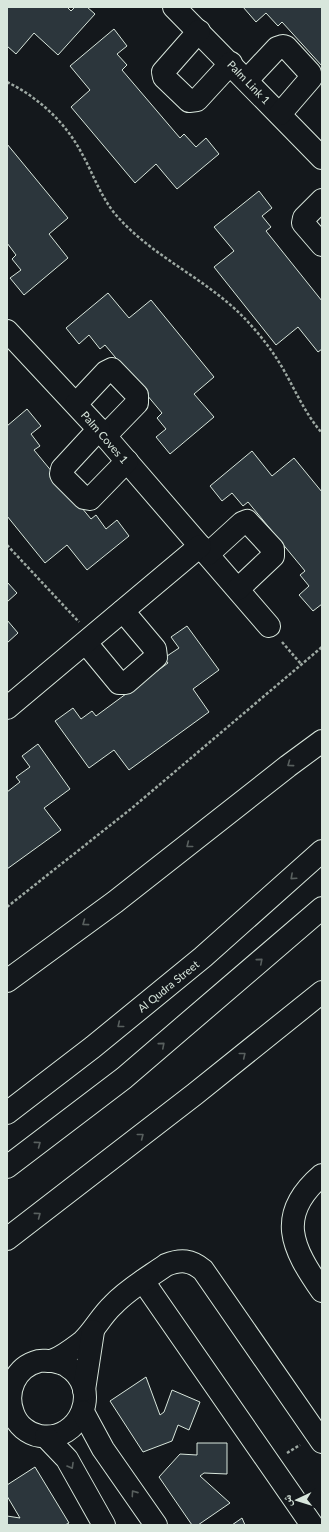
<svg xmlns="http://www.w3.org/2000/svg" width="329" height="1532" font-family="Lato,'Noto Naskh Arabic',sans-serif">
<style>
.building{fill:#2c363c;stroke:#d8e6dc}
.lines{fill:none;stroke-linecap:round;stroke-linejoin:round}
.minor-casing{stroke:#d8e6dc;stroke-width:24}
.major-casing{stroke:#d8e6dc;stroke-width:24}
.path{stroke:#9da8a2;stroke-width:2.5;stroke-dasharray:3 2;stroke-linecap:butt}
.minor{stroke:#14181c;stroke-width:22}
.major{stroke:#14181c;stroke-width:22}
.oneway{stroke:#59605f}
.labels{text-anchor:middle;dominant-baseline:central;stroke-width:3;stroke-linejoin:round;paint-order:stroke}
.street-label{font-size:11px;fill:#d8e6dc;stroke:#14181c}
</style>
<rect width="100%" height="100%" fill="#14181c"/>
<!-- building -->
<g class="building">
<polygon points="7,7 67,7 71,11 75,7 87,7 95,14 58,55 34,33 16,54 7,46"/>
<polygon points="243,7 322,7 322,66 282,22 278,26 266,13 256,22"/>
<polygon points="114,29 127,46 117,54 127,65 122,70 180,138 184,134 196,147 206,138 219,154 177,189 156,164 135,183 71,107 90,90 70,66"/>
<polygon points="7,144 68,218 49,234 68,258 24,295 10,278 21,270 12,259 16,255 7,243"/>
<polygon points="259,191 272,208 262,216 271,227 266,231 322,301 322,349 318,352 298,327 276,345 214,267 234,251 214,227"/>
<polygon points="108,293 129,318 151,300 214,377 194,394 214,417 170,454 156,437 166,429 157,418 162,413 105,345 100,349 89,335 79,344 66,328"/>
<polygon points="27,409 41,426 31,434 40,446 34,450 91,519 96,515 106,529 117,520 129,536 87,570 67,545 45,563 7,516 7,426"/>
<polygon points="252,451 272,476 294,458 322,492 322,604 313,611 299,595 309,586 300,575 305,571 248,502 243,506 232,493 222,501 210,486"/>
<polygon points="7,582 17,593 7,602"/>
<polygon points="7,620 18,633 7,643"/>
<polygon points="187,626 219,670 193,689 209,712 129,770 114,750 89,768 55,721 73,708 81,719 92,711 96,716 168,663 164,658 179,648 171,637"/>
<polygon points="38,744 70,789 44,808 61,830 7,869 7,792 20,782 16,777 30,767 22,756"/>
<polygon points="146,1377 160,1415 164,1412 172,1390 200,1402 189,1430 178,1425 172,1441 143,1452 110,1401"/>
<polygon points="197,1443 227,1443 227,1474 204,1473 200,1476 230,1503 198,1525 192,1525 159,1477 180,1454 197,1455"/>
<polygon points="35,1467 69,1523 65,1525 7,1525 7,1516 20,1518 7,1496 7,1485"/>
<polygon points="242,1518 245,1525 232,1525"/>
</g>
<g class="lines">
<defs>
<g id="minor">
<polyline points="174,7 322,158"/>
<polyline points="199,31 163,72 164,77 189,101 197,100 231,63"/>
<polyline points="247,80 277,48 283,46 286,47 310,73 311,78 280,114"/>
<polyline points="322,200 304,218 303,223 322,245"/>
<polyline points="7,331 105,436 269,626"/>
<polyline points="76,404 106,372 112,369 137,395 137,403 105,436"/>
<polyline points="99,429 62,469 61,474 62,476 84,498 90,499 127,461"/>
<polyline points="208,554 242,523 247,521 273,549 273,556 238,589"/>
<polyline points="86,643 119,683 126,683 156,657 155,649 123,611"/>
<polyline points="7,708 200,546"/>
<path d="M322,1175C275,1215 292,1248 322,1291"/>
<polyline points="143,1281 312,1525"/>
<path d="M53,1361C57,1362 63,1363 67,1366C103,1388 80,1443 40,1436C28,1434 17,1425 13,1413C5,1392 15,1367 39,1361C44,1360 49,1362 54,1360C64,1356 74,1348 82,1342C94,1331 101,1316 113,1305C128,1289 149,1277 166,1265C181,1259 191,1260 203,1270L322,1442"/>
<polyline points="84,1390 93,1331"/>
<polyline points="83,1412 103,1449 156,1525"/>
<polyline points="46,1437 67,1459 104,1525"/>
</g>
<g id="major">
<polyline points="7,981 115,902 288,766 322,741"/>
<polyline points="7,1113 93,1047 203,957 322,851"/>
<polyline points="7,1167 124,1078 322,908"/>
<polyline points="7,1239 195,1094 322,992"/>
</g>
</defs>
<!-- minor casing -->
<use href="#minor" class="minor-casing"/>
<!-- major casing -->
<use href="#major" class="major-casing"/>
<!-- path -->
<g class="path">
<path d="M7,82C38,97 65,122 81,152C93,173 100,196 116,215C153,258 210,280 248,322C263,338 277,357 287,376C298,396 307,416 322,433"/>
<polyline points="7,545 79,622"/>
<polyline points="282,642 301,664"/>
<polyline points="7,907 132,808 322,647"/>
<polyline points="287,1453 300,1445"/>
</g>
<!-- minor -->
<use href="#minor" class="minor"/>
<!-- major -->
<use href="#major" class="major"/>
</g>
<!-- one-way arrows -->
<defs><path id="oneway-chevron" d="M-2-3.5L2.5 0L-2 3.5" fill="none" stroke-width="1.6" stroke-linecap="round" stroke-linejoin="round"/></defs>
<g class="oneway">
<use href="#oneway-chevron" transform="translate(290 764) rotate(144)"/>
<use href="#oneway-chevron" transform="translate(189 845) rotate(142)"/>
<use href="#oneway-chevron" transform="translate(293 877) rotate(138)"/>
<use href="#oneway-chevron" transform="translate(85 923) rotate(144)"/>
<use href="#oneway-chevron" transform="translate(260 961) rotate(-41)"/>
<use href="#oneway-chevron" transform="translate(120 1025) rotate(141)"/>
<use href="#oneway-chevron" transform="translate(162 1045) rotate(-41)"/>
<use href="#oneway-chevron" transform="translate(243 1055) rotate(-39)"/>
<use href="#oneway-chevron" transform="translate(141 1136) rotate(-38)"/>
<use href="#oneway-chevron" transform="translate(38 1144) rotate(-37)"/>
<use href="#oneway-chevron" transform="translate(38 1215) rotate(-37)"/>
<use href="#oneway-chevron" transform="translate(71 1466) rotate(60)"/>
<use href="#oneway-chevron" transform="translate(134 1493) rotate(-125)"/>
</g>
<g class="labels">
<!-- street labels -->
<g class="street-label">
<text transform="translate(249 82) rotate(46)">Palm Link 1</text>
<text transform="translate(105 437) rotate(49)">Palm Coves 1</text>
<text transform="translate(168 986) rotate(-39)">Al Qudra Street</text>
</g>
</g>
<!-- border -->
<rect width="329" height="1532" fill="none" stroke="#d8e6dc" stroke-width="16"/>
<!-- north arrow -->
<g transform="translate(297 1500) rotate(266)" stroke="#14181c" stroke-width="3" paint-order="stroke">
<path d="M0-3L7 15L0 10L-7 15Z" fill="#d8e6dc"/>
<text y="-6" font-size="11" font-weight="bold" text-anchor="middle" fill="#d8e6dc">ش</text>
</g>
</svg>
